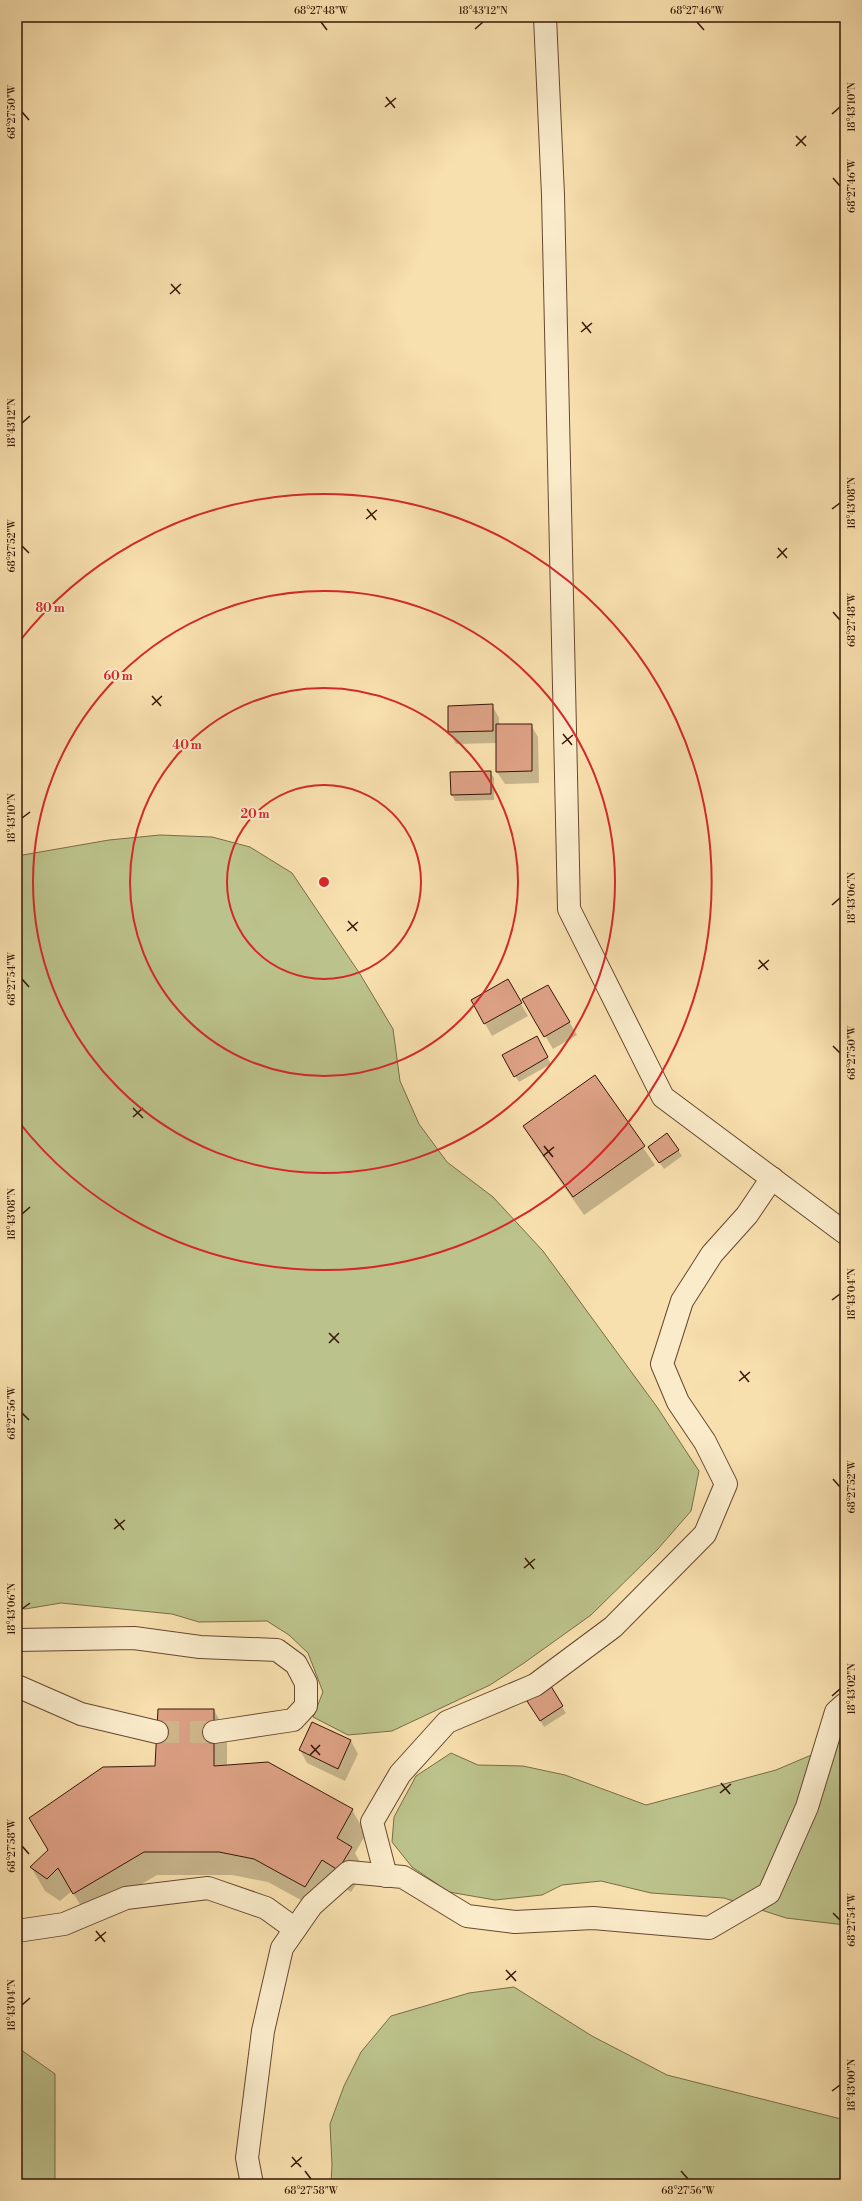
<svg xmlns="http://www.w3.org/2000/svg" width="862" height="2201" font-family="'Libre Bodoni',serif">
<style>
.green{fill:#bcc28b;stroke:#7a6c48}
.shadow{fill:#0003}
.building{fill:#dda185;stroke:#371606}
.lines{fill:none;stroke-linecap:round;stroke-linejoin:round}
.minor-tunnel{stroke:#d1b88c;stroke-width:22;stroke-dasharray:22 11;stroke-linecap:butt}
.minor-casing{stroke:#674830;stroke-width:24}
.minor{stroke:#faebca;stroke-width:22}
.ticks{fill:none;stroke:#371606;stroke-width:1.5}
.ring{fill:none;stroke:#d62828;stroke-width:2}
.centre{fill:#d62828;stroke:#faebca;stroke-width:2}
.ring-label{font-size:12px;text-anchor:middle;font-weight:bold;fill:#d62828;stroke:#faebca;stroke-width:4;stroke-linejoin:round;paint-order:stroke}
.neatline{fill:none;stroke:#371606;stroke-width:1.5}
.ticks-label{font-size:10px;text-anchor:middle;fill:#371606}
</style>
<rect width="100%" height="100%" fill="#f8e0ae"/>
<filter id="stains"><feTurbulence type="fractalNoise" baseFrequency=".005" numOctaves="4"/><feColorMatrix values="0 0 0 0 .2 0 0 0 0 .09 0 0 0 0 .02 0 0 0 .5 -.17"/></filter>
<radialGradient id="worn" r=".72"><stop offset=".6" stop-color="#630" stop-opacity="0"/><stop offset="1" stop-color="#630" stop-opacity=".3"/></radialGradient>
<!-- green -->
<g class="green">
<polygon points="160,835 212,837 250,847 292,873 360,974 393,1029 400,1081 419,1124 447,1162 493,1197 543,1251 657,1407 699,1471 691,1511 657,1550 591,1615 524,1663 490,1685 392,1731 348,1735 313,1717 323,1692 308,1653 289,1635 267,1621 199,1622 172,1614 61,1603 25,1609 17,1607 17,856 109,840"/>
<polygon points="845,1738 845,1925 786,1918 724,1898 651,1893 601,1881 562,1885 542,1895 495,1900 449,1892 412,1867 392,1842 394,1817 416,1776 451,1753 478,1765 523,1766 565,1775 646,1805 776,1770 842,1742"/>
<polygon points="514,1987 592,2036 667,2075 845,2120 845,2184 331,2184 332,2165 330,2124 344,2086 361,2052 391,2016 469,1993"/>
<polygon points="17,2047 55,2074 55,2184 17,2184"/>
</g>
<!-- shadow -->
<g class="shadow">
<polygon points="492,705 499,718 499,725 531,725 538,737 539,783 505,784 497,772 497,743 456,744 449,731"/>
<polygon points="490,772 494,778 494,800 455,801 452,795"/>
<polygon points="507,980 528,1016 492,1036 472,1000"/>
<polygon points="548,986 577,1035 553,1049 524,1000"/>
<polygon points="536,1037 551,1064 519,1082 503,1056"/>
<polygon points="594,1076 655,1165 584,1215 535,1145 524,1126"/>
<polygon points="678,1150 682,1156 664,1169 653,1153"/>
<polygon points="548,1685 566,1713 544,1727 530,1704"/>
<polygon points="214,1710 227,1734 227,1766 352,1810 366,1834 355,1853 365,1871 351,1892 336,1882 319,1910 268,1882 232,1875 157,1875 87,1916 72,1891 60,1901 45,1891 31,1867 156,1767"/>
<polygon points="313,1723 351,1741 358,1754 345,1781 307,1763 300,1750"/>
</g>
<!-- building -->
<g class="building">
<polygon points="493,704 493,731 448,732 448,706"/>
<polygon points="496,724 532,724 532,771 496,772"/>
<polygon points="491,771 491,794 451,795 450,772"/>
<polygon points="508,979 522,1003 484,1024 471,1000"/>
<polygon points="548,985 570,1022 544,1037 522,999"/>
<polygon points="537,1036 548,1057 514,1077 502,1055"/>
<polygon points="595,1075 645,1146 573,1197 523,1126"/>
<polygon points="667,1133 679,1150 659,1163 648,1147"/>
<polygon points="549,1683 563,1706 540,1721 525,1698"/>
<polygon points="158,1709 214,1709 214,1766 268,1762 353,1809 337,1838 352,1847 338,1870 322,1860 305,1887 254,1859 219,1852 144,1852 73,1894 58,1868 47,1879 30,1867 48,1850 29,1818 103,1767 155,1766"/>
<polygon points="312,1722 351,1740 338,1769 299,1750"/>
</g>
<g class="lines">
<!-- minor-tunnel -->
<polyline class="minor-tunnel" points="157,1732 214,1732"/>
<defs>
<g id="minor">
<polyline points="545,17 553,195 569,909 663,1097 845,1233"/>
<polyline points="17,1640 134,1638 200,1647 277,1650 296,1664 306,1683 306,1706 293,1720 214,1732"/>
<polyline points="17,1686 81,1714 157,1732"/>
<polyline points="386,1876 372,1822 400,1774 447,1722 535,1685 613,1627 705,1534 726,1484 705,1442 678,1402 662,1364 682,1301 712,1254 747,1215 772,1178"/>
<polyline points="17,1931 64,1924 126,1898 208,1888 266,1908 295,1929"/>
<polyline points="252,2184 247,2158 263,2031 282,1948 312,1905 349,1872 403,1877 467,1916 515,1922 593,1918 709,1928 769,1893 807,1807 836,1712 845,1704"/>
</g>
</defs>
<!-- minor casing -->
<use href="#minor" class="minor-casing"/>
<!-- minor -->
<use href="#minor" class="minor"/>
</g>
<!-- ticks -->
<path class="ticks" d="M321,22L327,30M697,22L704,30M475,29L483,22M386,97L395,108M385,107L396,98M22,112L29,120M832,114L840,107M796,136L806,146M796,146L806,136M833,178L840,186M171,284L180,294M170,294L181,284M582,322L591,333M581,332L592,323M22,423L30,416M367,509L376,520M832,509L840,503M366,519L377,510M22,546L29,553M778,548L787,558M777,558L787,548M833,612L840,620M152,696L161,706M152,705L162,696M563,734L572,745M562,744L573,735M22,818L30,812M832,905L840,898M348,921L357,931M347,931L358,922M759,960L768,970M758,969L769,960M22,979L29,987M833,1046L840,1053M133,1108L143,1118M133,1117L143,1108M544,1146L553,1157M543,1156L554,1147M22,1214L30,1207M832,1300L840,1294M329,1333L339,1343M329,1343L339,1333M740,1371L749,1382M739,1381L750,1372M22,1413L29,1420M833,1479L840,1487M115,1519L124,1530M114,1529L125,1520M525,1558L534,1569M524,1568L535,1559M22,1609L30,1603M832,1696L840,1689M311,1745L320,1755M310,1755L320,1745M721,1783L730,1794M720,1793L731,1784M22,1846L29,1854M833,1913L840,1920M96,1931L105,1942M95,1941L106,1932M506,1970L516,1981M506,1980L516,1971M22,2005L30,1998M832,2091L840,2085M292,2157L301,2167M291,2167L302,2157M305,2171L311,2179M681,2171L688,2179"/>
<!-- distance rings -->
<g class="ring">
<circle cx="324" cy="882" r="97"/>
<circle cx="324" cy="882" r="194"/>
<circle cx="324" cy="882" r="291"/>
<path d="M18 643A388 388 0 1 1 18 1121"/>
</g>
<circle cx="324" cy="882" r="6" class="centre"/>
<g class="ring-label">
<text x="50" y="612">80 m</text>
<text x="118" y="680">60 m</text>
<text x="187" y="749">40 m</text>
<text x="255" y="818">20 m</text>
</g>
<!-- margin -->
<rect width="862" height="2201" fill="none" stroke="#f8e0ae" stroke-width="44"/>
<rect x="22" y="22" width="818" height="2157" class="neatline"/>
<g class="ticks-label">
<text x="321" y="14">68°27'48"W</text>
<text x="483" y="14">18°43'12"N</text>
<text x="697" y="14">68°27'46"W</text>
<text transform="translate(851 107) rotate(-90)" y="4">18°43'10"N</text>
<text transform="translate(11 112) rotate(-90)" y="4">68°27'50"W</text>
<text transform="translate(851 186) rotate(-90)" y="4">68°27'46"W</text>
<text transform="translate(11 423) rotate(-90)" y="4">18°43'12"N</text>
<text transform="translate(851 503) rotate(-90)" y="4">18°43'08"N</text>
<text transform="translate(11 546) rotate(-90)" y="4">68°27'52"W</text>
<text transform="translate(851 620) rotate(-90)" y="4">68°27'48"W</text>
<text transform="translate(11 818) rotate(-90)" y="4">18°43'10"N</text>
<text transform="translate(851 898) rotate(-90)" y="4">18°43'06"N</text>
<text transform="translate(11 979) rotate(-90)" y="4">68°27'54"W</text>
<text transform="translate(851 1053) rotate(-90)" y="4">68°27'50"W</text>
<text transform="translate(11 1214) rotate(-90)" y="4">18°43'08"N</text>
<text transform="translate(851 1294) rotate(-90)" y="4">18°43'04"N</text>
<text transform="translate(11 1413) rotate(-90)" y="4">68°27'56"W</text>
<text transform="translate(851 1487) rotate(-90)" y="4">68°27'52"W</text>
<text transform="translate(11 1609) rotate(-90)" y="4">18°43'06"N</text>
<text transform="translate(851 1689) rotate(-90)" y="4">18°43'02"N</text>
<text transform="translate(11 1846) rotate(-90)" y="4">68°27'58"W</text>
<text transform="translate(851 1920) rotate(-90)" y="4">68°27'54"W</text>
<text transform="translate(11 2005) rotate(-90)" y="4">18°43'04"N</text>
<text transform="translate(851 2085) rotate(-90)" y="4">18°43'00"N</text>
<text x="311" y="2194">68°27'58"W</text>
<text x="688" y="2194">68°27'56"W</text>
</g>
<rect width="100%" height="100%" filter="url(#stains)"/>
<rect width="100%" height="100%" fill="url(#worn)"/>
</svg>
